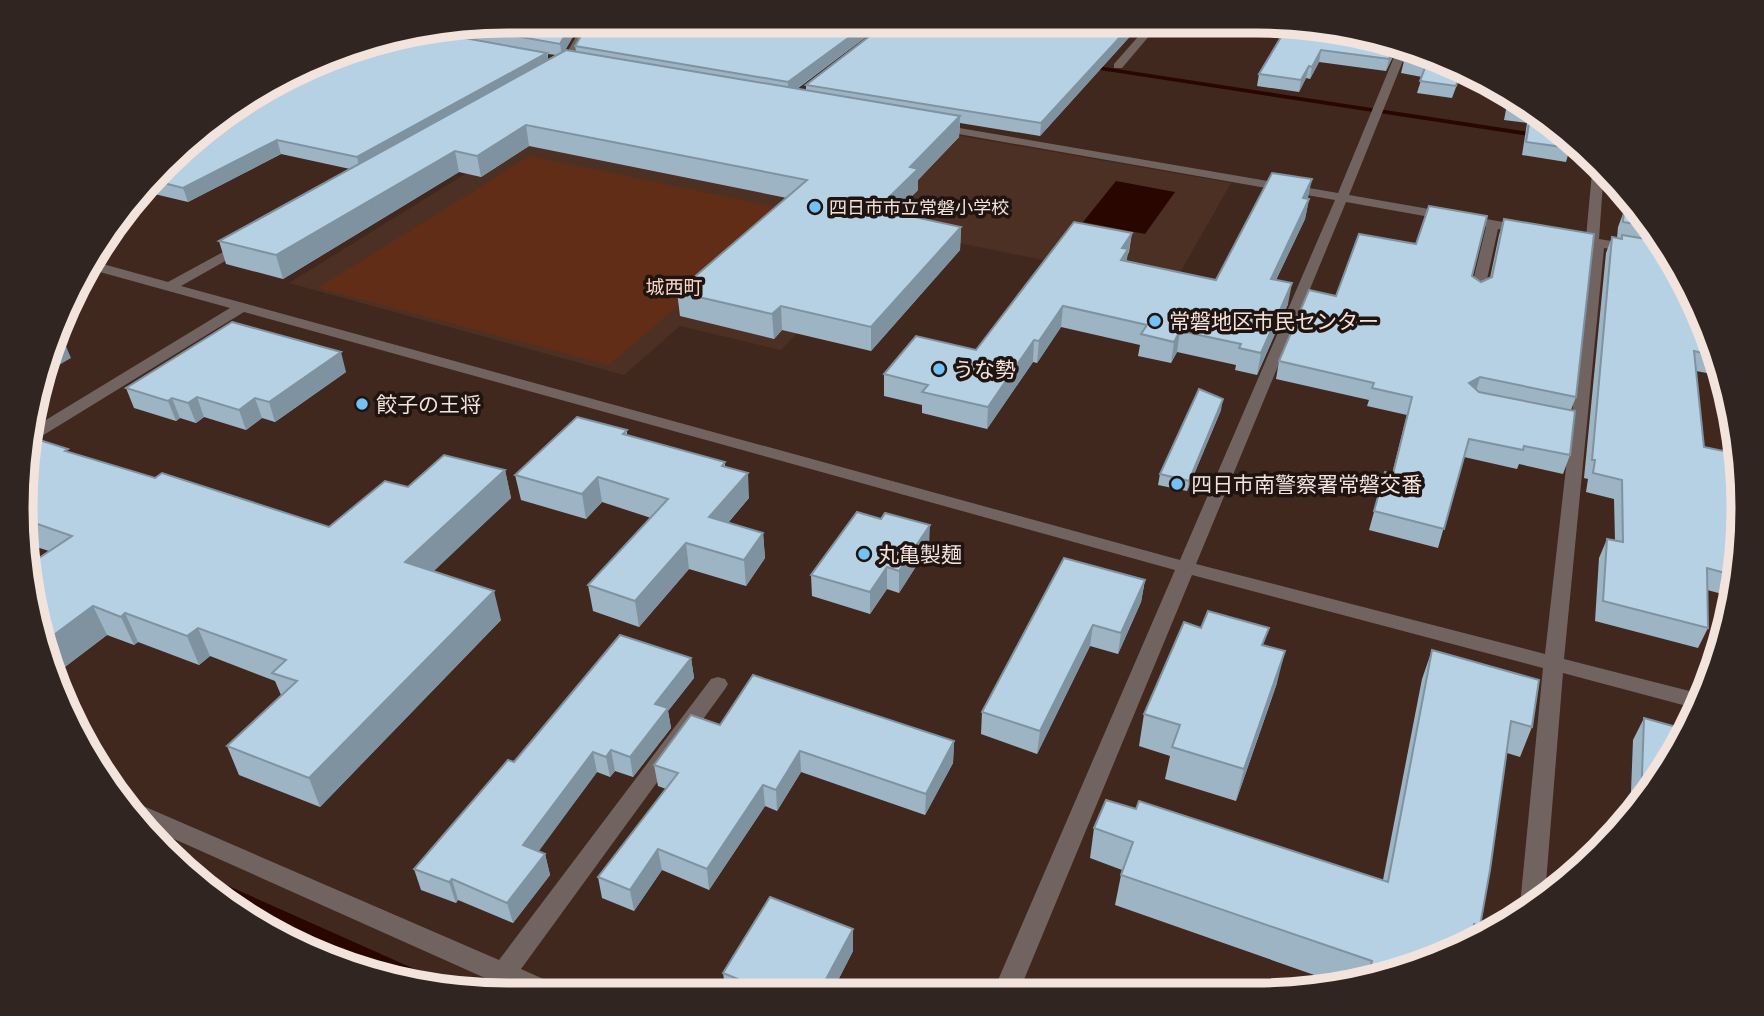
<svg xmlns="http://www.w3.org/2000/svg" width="1764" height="1016" font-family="'Public Sans','Noto Sans JP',sans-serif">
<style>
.built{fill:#4d3024}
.green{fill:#622d17}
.water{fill:#2a0600}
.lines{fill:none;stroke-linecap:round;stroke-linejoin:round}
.stream{fill:#2a0600;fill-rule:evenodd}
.minor{fill:#716460;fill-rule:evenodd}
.wall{fill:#9db4c4;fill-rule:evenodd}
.shaded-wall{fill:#7f92a0}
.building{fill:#b6d1e4;stroke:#7f92a0;stroke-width:2}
.poi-dot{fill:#73c1f5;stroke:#1f1410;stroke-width:2.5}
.labels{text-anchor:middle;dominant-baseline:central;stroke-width:7;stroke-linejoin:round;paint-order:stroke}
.far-poi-label{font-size:18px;fill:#f3e3dd;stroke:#1f1410;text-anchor:start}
.far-neighbourhood-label{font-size:19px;fill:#fad9cd;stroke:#1f1410}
.poi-label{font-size:21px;fill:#f3e3dd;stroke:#1f1410;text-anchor:start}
.rim{fill:none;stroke:#f3e3dd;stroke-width:9}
</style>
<rect width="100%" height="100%" fill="#40281e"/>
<!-- built -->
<polygon class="built" points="605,74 1231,183 1177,278 1122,276 895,230 781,350 680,326 624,375 289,283 580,103"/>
<!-- green -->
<polygon class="green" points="530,156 789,210 609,365 318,288"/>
<!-- water -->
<polygon class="water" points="1116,181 1175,192 1145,234 1083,222"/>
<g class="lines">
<!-- stream -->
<g class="stream">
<polygon points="1084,64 1569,138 1575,143 1087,68 1083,66"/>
<polygon points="206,876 437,979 439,987 398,978 221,897 200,878"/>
</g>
<!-- minor -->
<g class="minor">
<path d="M585,21H595C586,37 575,70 554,69L553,67L562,61Z"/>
<polygon points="1151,22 1161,22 1122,68 1114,68 1114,64"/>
<polygon points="499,23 458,45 449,43 482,25"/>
<polygon points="1399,45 1409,46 1349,195 1526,226 1532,230 1526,234 1498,229 1484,293 1477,297 1470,293 1486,227 1346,202 1196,564 1545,654 1591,246 1566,241 1564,238 1571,234 1586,237 1593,162 1595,159 1604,169 1599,239 1668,250 1672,259 1604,248 1564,659 1705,695 1698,709 1563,673 1545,895 1523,912 1520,905 1543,668 1192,575 1018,994 992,994 1175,570 244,312 37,439 30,441 31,429 230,308 89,269 92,261 168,282 245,240 252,244 250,247 181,286 1180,560 1335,200 936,130 930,127 936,124 1338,193"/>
<polygon points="718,677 725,679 728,684 725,689 521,969 559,986 563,994 523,994 494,982 145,826 120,801 126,799 134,802 499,960 711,679"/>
</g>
</g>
<!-- wall -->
<g class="wall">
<path d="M508,21H582L565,50L576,51L575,46L590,21L886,22L797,89L806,90V85L1143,22L1040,136L960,123L959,137L918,180V190L895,213L961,227L960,250L871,351L782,330L774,339L680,316L677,292L787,198L529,146L481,177L459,172L283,279L226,264L219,241L350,169L281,154L188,202L146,192L212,121L352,47ZM470,28L471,39L455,36ZM548,54L556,55L548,59Z"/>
<polygon points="1290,22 1399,44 1386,71 1319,62 1310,79 1306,78 1299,92 1257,86 1259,74"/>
<polygon points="1413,47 1462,71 1452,98 1417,93 1422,77 1401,73 1404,61"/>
<polygon points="1509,94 1526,103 1570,148 1566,162 1522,155 1527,123 1504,120"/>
<polygon points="1628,197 1661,237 1706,321 1723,376 1696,371 1704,447 1743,508 1734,597 1707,590 1708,628 1698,648 1595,621 1599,558 1607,539 1615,541 1614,499 1586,492 1588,479 1584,478 1606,253 1612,237 1617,238 1618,227 1624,211 1626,211 1627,208"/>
<polygon points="1308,199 1309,199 1305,219 1276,280 1288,304 1257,375 1235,370 1236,365 1177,352 1171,363 1138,356 1140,345 1061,327 1037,363 1033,362 987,429 922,413 922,405 884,396 884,374 976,350 1132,233 1129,252 1127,256 1126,262 1216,280"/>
<polygon points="1504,219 1576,397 1571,410 1570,455 1563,474 1519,464 1517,469 1464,457 1438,548 1369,530 1385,472 1392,474 1407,415 1367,406 1369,400 1276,379 1279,361 1336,296 1472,276 1481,282 1490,278 1499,235"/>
<polygon points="346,372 275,422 262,418 246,430 204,417 196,423 180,418 176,421 134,408 126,388"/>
<polygon points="1221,410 1187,491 1158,485 1160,474"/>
<polygon points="627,430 627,435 725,462 725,467 749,498 728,523 763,533 765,558 746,586 689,569 639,627 593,611 588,585 651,518 602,502 586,519 521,500 515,475"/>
<polygon points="70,452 155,478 329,527 408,487 505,470 511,498 433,571 501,620 320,807 239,775 227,746 281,695 275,681 210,656 199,665 138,642 134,645 107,635 53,676 47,665 49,551 27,544 21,508"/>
<polygon points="929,546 899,593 887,589 870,614 812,596 811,575"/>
<polygon points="1145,580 1141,602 1118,654 1090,646 1037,754 981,734 982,712"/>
<polygon points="1265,646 1277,683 1236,801 1165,779 1170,756 1139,746 1144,714"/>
<polygon points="1432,650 1532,727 1520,757 1507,753 1480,926 1473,942 1412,969 1340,984 1115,905 1122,870 1090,858 1094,828 1136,809 1383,880 1422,679"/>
<polygon points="691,658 694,678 668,711 671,728 633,777 615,771 610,777 597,772 538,851 545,854 550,875 513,923 458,900 456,903 421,890 414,869 514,762"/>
<polygon points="1644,718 1661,778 1630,817 1633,740"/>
<polygon points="720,725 954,741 953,763 925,815 801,772 777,811 765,806 709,890 662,870 634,911 602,898 598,877 666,789 658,786 654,765"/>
<polygon points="853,951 831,994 726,994 723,973"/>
</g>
<!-- shaded-wall -->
<g class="shaded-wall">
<polygon points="573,21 582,21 562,56 560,44"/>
<polygon points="870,22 886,22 788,95 788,82"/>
<polygon points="1134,22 1143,22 1040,136 1041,123"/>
<polygon points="473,27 453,37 451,30"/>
<polygon points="1396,44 1399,44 1386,71 1389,59"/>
<polygon points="1321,50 1319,62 1310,79 1312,67"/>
<polygon points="547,53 549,65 360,171 357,157"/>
<polygon points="1309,66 1306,78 1299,92 1301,80"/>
<polygon points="960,116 959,137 918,180 918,190 877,231 877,209 910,167"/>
<polygon points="526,125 529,146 481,177 477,156"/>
<polygon points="277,140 281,154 188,202 183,188"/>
<polygon points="455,151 459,172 283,279 276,255"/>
<polygon points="1312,179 1308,198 1299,218 1303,198"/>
<polygon points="1309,199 1305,219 1267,299 1271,279"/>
<polygon points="961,227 960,250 871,351 871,327"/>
<polygon points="1132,233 1125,269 1118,281 1122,248"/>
<polygon points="1292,283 1288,304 1257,375 1261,353"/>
<polygon points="781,306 782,330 774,339 772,314"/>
<polygon points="1063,306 1061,327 1037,363 1039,341"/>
<polygon points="1180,331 1177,352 1171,363 1174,342"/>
<polygon points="60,332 71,358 40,376 60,333"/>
<polygon points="1034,340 1033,362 987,429 988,407"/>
<polygon points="341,352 346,372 275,422 269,402"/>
<polygon points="1480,377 1475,394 1469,383"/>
<polygon points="197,397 204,417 196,423 188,403"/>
<polygon points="172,398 180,418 176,421 168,401"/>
<polygon points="255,398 262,418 246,430 239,410"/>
<polygon points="1223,399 1221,410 1187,491 1189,481"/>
<polygon points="505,470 511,498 413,591 405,562"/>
<polygon points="748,473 749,498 711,542 709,517"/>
<polygon points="598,477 602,502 586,519 582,494"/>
<polygon points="930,525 929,546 899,593 899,571"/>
<polygon points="763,533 765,558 746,586 744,560"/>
<polygon points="686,543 689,569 639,627 635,601"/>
<polygon points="887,567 887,589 870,614 870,592"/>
<polygon points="1145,580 1141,602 1118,654 1121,633"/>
<polygon points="494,591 501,620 320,807 309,778"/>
<polygon points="93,606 107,635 53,676 47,665 43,643"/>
<polygon points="125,613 138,642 134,645 121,617"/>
<polygon points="1093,625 1090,646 1037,754 1040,731"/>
<polygon points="198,628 210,656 199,665 187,636"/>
<polygon points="1285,651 1277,683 1236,801 1244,769"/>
<polygon points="691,658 694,678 668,711 671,728 633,777 630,757 655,704"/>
<polygon points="954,741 953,763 925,815 926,794"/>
<polygon points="611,750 615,771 610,777 606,757"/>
<polygon points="800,751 801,772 777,811 776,790"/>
<polygon points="593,752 597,772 528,866 523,845"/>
<polygon points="763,785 765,806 709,890 707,869"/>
<polygon points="658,849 662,870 634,911 630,890"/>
<polygon points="545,854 550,875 513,923 507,903"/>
<polygon points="452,879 458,900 456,903 449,882"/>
<polygon points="853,929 853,951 831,994 818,994"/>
</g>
<!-- building -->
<g class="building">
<polygon points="508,21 573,21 560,44 470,28 472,27"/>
<polygon points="590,21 870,22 788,82 575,46"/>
<polygon points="888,22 1134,22 1041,123 806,85"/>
<polygon points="1290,22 1396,44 1389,59 1321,50 1312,67 1309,66 1301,80 1259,74"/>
<polygon points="437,33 547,53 357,157 277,140 183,188 156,181 212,121 352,47"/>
<polygon points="1410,46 1461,71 1456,86 1420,81 1426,65 1404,61"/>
<polygon points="566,50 960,116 910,167 918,169 877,209 961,227 871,327 781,306 772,314 677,292 807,180 526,125 477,156 455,151 276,255 219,241"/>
<polygon points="1510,95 1526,103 1571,140 1570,148 1526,142 1531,111 1507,107"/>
<polygon points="1272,173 1312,179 1303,198 1309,199 1271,279 1292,283 1261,353 1239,348 1241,344 1180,331 1174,342 1141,334 1147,325 1063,306 1039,341 1034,340 988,407 922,392 928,385 884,374 916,336 976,350 1074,222 1132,233 1122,248 1128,249 1121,260 1216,280"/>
<polygon points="1632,202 1653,227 1623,222 1624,211 1627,211 1627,208 1631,208"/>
<polygon points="1429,206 1487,216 1472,276 1481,282 1492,277 1504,219 1594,234 1576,397 1480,377 1469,383 1479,392 1575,411 1570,455 1524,446 1523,450 1469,439 1444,529 1374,511 1385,472 1393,474 1412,397 1372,388 1374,383 1279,361 1309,290 1336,296 1359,234 1416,244"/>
<polygon points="1622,235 1664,242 1706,321 1716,356 1694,351 1704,447 1738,454 1743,508 1736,576 1707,568 1708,628 1603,601 1607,539 1623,542 1622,480 1593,473 1595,460 1592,460 1612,237 1622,239"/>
<polygon points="232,322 341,352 269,402 255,398 239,410 197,397 188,403 172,398 168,401 126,388"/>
<polygon points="1199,389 1223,399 1189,481 1160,474"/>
<polygon points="577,417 627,430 623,434 725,462 722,466 748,473 709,517 763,533 744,560 686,543 635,601 588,585 668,499 598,477 582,494 515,475"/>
<polygon points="30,437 68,449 65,451 155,478 162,473 329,527 385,481 408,487 444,455 505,470 405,562 494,591 309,778 227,746 297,681 272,673 286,660 198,628 187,636 125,613 121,617 93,606 43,643 30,564 72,536 23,519 21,508"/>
<polygon points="857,512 881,519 885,513 930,525 899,571 887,567 870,592 811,575"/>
<polygon points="1064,558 1145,580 1121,633 1093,625 1040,731 982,712"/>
<polygon points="1208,611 1269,628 1262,645 1285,651 1244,769 1172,747 1180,725 1144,714 1184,622 1201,628"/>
<polygon points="620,635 691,658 655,704 668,708 630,757 611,750 606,757 593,752 523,845 545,854 507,903 452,879 449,882 414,869 508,760 514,762"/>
<polygon points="1432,650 1539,680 1532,727 1511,721 1490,870 1480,926 1474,924 1471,943 1412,969 1368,978 1372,961 1121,875 1133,842 1094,828 1106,800 1136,809 1139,801 1388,882"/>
<polygon points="753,675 954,741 926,794 800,751 776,790 763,785 707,869 658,849 630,890 598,877 678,773 654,765 691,715 720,725"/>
<polygon points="1644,718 1687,730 1661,778 1641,803"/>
<polygon points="770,897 853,929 818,994 775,994 723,973"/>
</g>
<!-- markers -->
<g class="poi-dot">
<circle cx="815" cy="207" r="7"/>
<circle cx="1155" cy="321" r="7"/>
<circle cx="939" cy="369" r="7"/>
<circle cx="362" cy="404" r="7"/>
<circle cx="1177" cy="484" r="7"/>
<circle cx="864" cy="554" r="7"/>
</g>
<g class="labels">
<!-- far-poi labels -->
<g class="far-poi-label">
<text x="829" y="207">四日市市立常磐小学校</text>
</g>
<!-- far-neighbourhood labels -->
<g class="far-neighbourhood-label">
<text x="674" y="287">城西町</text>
</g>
<!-- poi labels -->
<g class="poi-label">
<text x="1169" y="321">常磐地区市民センター</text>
<text x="953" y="369">うな勢</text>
<text x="376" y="404">餃子の王将</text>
<text x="1191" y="484">四日市南警察署常磐交番</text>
<text x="878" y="554">丸亀製麺</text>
</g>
</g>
<!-- crop -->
<path d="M0 0H1764V1016H0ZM508 33H1256A475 475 0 0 1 1731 508V508A475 475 0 0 1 1256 983H508A475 475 0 0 1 33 508V508A475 475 0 0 1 508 33Z" fill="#302520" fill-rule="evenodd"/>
<path class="rim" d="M508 33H1256A475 475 0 0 1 1731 508V508A475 475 0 0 1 1256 983H508A475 475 0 0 1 33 508V508A475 475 0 0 1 508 33Z"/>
</svg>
